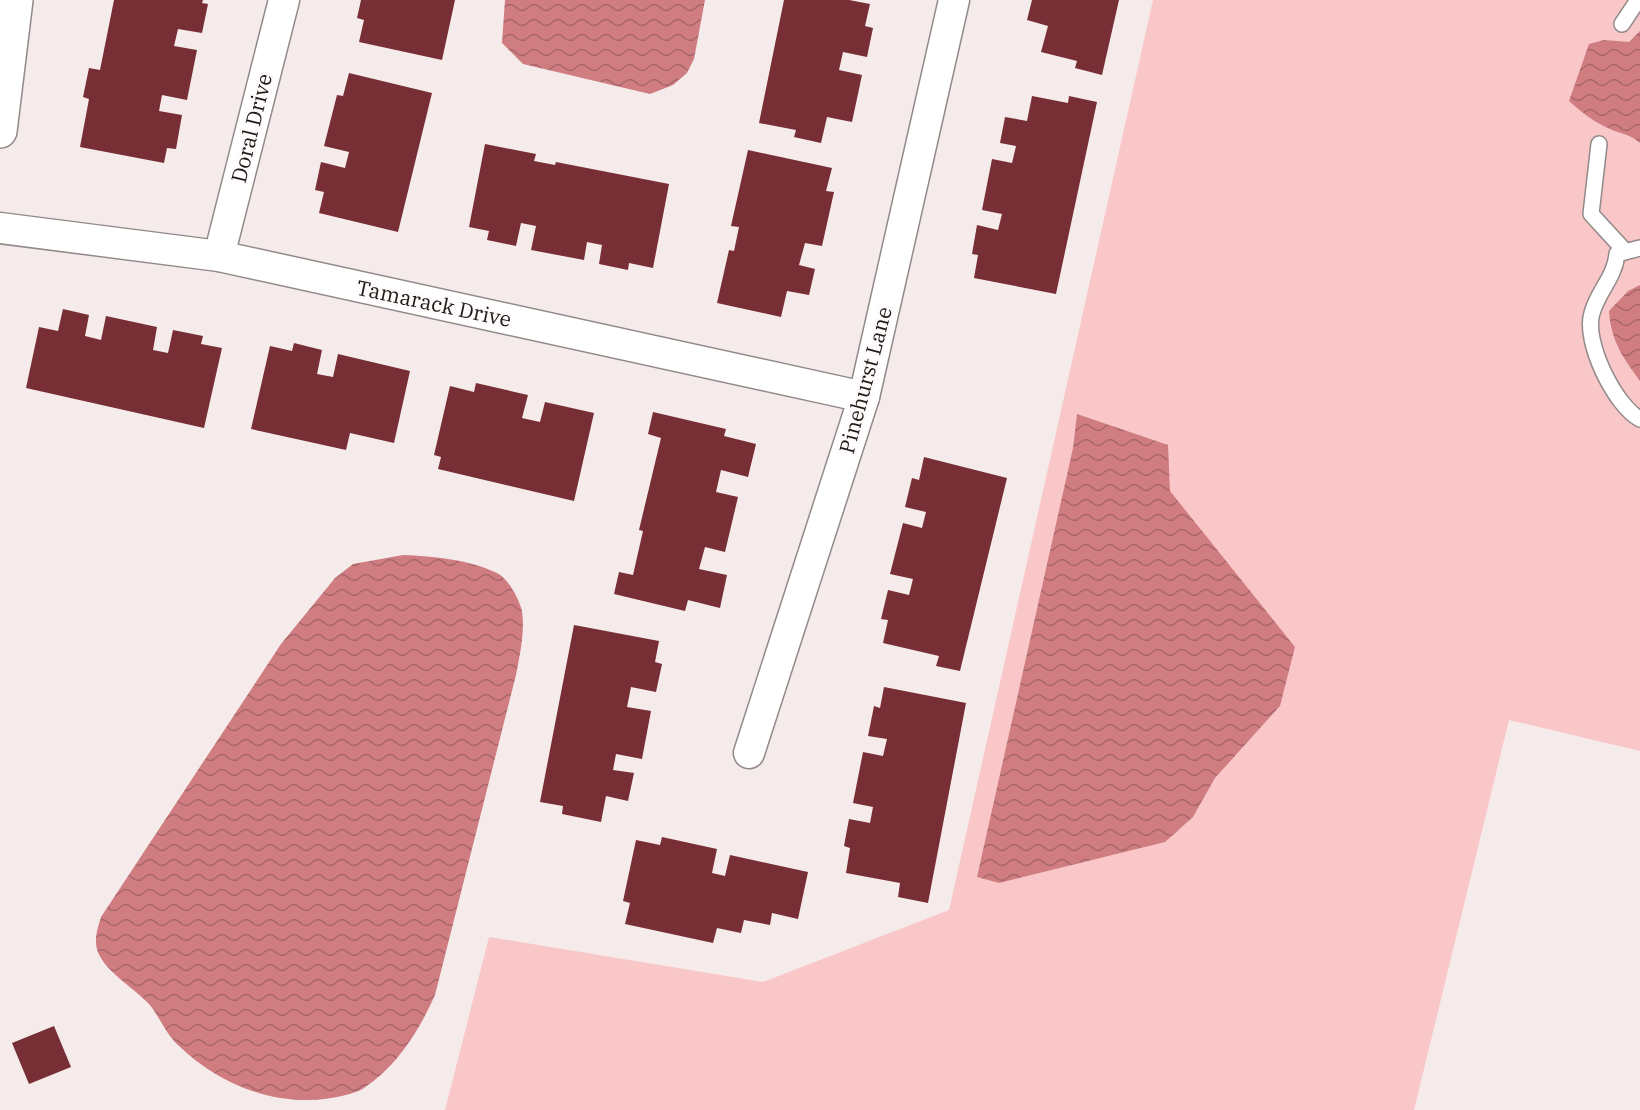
<svg xmlns="http://www.w3.org/2000/svg" width="1640" height="1110" font-family="'IBM Plex Serif',serif">
<style>
.grass{fill:#fac7c8}
.water{fill:url(#water-waves)}
.building{fill:#772e35}
.lines{fill:none;stroke-linecap:round;stroke-linejoin:round}
.lane-casing{stroke:#928989;stroke-width:18}
.street-casing{stroke:#928989;stroke-width:33}
.secondary-casing{stroke:#928989;stroke-width:36}
.lane{stroke:#fff;stroke-width:15}
.street{stroke:#fff;stroke-width:30}
.secondary{stroke:#fff;stroke-width:33}
.labels{text-anchor:middle;dominant-baseline:central;stroke-width:6;stroke-linejoin:round;paint-order:stroke}
.street-label{font-size:21px;fill:#1e1a1a;stroke:#fffbfb}
</style>
<defs>
<pattern id="water-waves" width="16" height="10" patternUnits="userSpaceOnUse" patternTransform="scale(1.5)"><rect width="16" height="10" fill="#cf7d81"/><path d="M0 5q4-4 8 0t8 0" fill="none" stroke="#a76669"/></pattern>
</defs>
<rect width="100%" height="100%" fill="#f6ebeb"/>
<!-- grass -->
<polygon class="grass" points="1153,0 1640,0 1640,751 1509,720 1414,1110 445,1110 489,937 763,982 949,910"/>
<!-- water -->
<g class="water">
<polygon points="505,0 705,0 694,59 687,73 673,85 650,94 523,64 502,43"/>
<path d="M1640,31V143C1630,134 1621,134 1610,129C1594,122 1581,112 1569,101L1589,44L1604,40L1629,42Z"/>
<path d="M1640,285V381C1623,358 1611,341 1609,311L1628,291Z"/>
<polygon points="1077,414 1168,445 1170,491 1295,647 1280,706 1215,778 1193,817 1165,842 999,883 977,877 1073,448"/>
<path d="M403,555C433,556 470,560 497,573C508,578 519,599 522,611C525,632 520,654 516,675L435,995C419,1031 397,1066 364,1088C358,1092 349,1094 342,1096C283,1110 221,1087 178,1045C165,1033 160,1017 149,1004C133,986 94,966 96,940C96,932 99,924 101,917L281,644L335,578L353,564Z"/>
</g>
<!-- building -->
<g class="building">
<polygon points="114,0 203,0 202,3 208,4 202,33 178,29 174,46 197,50 187,100 162,95 159,111 182,115 176,149 167,148 164,163 80,147 89,99 83,97 89,68 100,70"/>
<polygon points="361,0 455,0 442,60 359,42 364,20 357,18"/>
<polygon points="784,0 849,0 870,4 865,26 873,28 867,57 843,52 839,70 862,75 852,122 827,117 821,143 794,137 796,130 759,123"/>
<polygon points="1032,0 1119,0 1102,75 1075,68 1077,61 1041,52 1048,26 1027,20"/>
<polygon points="349,73 432,93 398,232 319,213 324,192 315,190 321,162 345,168 349,152 324,146 337,95 343,96"/>
<polygon points="1032,96 1068,103 1069,96 1097,102 1056,294 974,278 978,255 972,254 977,225 998,230 1002,214 982,210 992,159 1012,163 1016,146 1000,143 1005,117 1027,121"/>
<polygon points="485,144 536,154 534,161 555,165 556,162 669,184 653,268 629,263 628,270 599,264 602,245 587,242 584,260 531,250 536,226 521,223 516,246 487,240 489,231 469,227"/>
<polygon points="748,150 832,168 826,191 834,192 822,246 805,243 799,265 815,269 809,295 787,291 781,317 717,303 729,250 734,251 739,227 731,226"/>
<polygon points="63,309 89,315 85,336 101,340 106,316 157,327 153,350 168,353 173,330 203,336 201,344 222,348 204,428 26,388 39,327 58,331"/>
<polygon points="294,343 322,350 317,374 333,377 338,354 410,371 394,443 350,433 346,450 251,429 270,346 292,351"/>
<polygon points="476,383 528,395 522,418 540,422 545,402 594,413 574,501 438,469 441,457 434,455 450,386 474,392"/>
<polygon points="653,412 726,429 724,436 756,444 748,477 721,470 716,492 738,497 725,552 705,547 699,569 727,575 720,608 688,600 685,611 614,594 619,572 633,575 643,531 639,530 661,438 648,434"/>
<polygon points="924,457 1007,478 960,671 936,666 939,656 883,643 888,620 881,619 888,590 909,595 913,579 890,574 903,523 922,528 926,512 905,507 912,478 919,480"/>
<polygon points="574,625 659,641 655,662 662,664 656,692 631,687 627,707 651,711 642,759 616,754 613,770 634,773 628,801 606,796 601,822 562,814 563,806 540,802"/>
<polygon points="884,687 966,703 928,903 898,897 900,883 846,873 850,848 844,846 849,819 870,823 873,807 853,803 863,752 883,756 887,739 868,736 874,706 880,708"/>
<polygon points="662,837 717,849 712,873 725,876 730,855 808,872 798,919 772,913 770,925 744,920 741,933 717,928 713,943 625,924 630,903 623,901 636,840 660,845"/>
<polygon points="54,1026 71,1067 29,1084 12,1043"/>
</g>
<g class="lines">
<defs>
<g id="lane">
<polyline points="1622,24 1638,0"/>
<polyline points="1599,144 1591,214 1625,251"/>
<path d="M1640,248L1617,254C1615,277 1598,291 1592,313C1583,341 1615,406 1640,419"/>
</g>
<g id="street">
<polyline points="0,228 219,256 864,397"/>
<polyline points="219,256 284,0"/>
<polyline points="749,753 864,397 954,0"/>
</g>
<polyline id="secondary" points="0,131 16,0"/>
</defs>
<!-- lane casing -->
<use href="#lane" class="lane-casing"/>
<!-- street casing -->
<use href="#street" class="street-casing"/>
<!-- secondary casing -->
<use href="#secondary" class="secondary-casing"/>
<!-- lane -->
<use href="#lane" class="lane"/>
<!-- street -->
<use href="#street" class="street"/>
<!-- secondary -->
<use href="#secondary" class="secondary"/>
</g>
<g class="labels">
<!-- street labels -->
<g class="street-label">
<text transform="translate(251 128) rotate(-76)">Doral Drive</text>
<text transform="translate(434 303) rotate(12)">Tamarack Drive</text>
<text transform="translate(865 380) rotate(-75)">Pinehurst Lane</text>
</g>
</g>
</svg>
